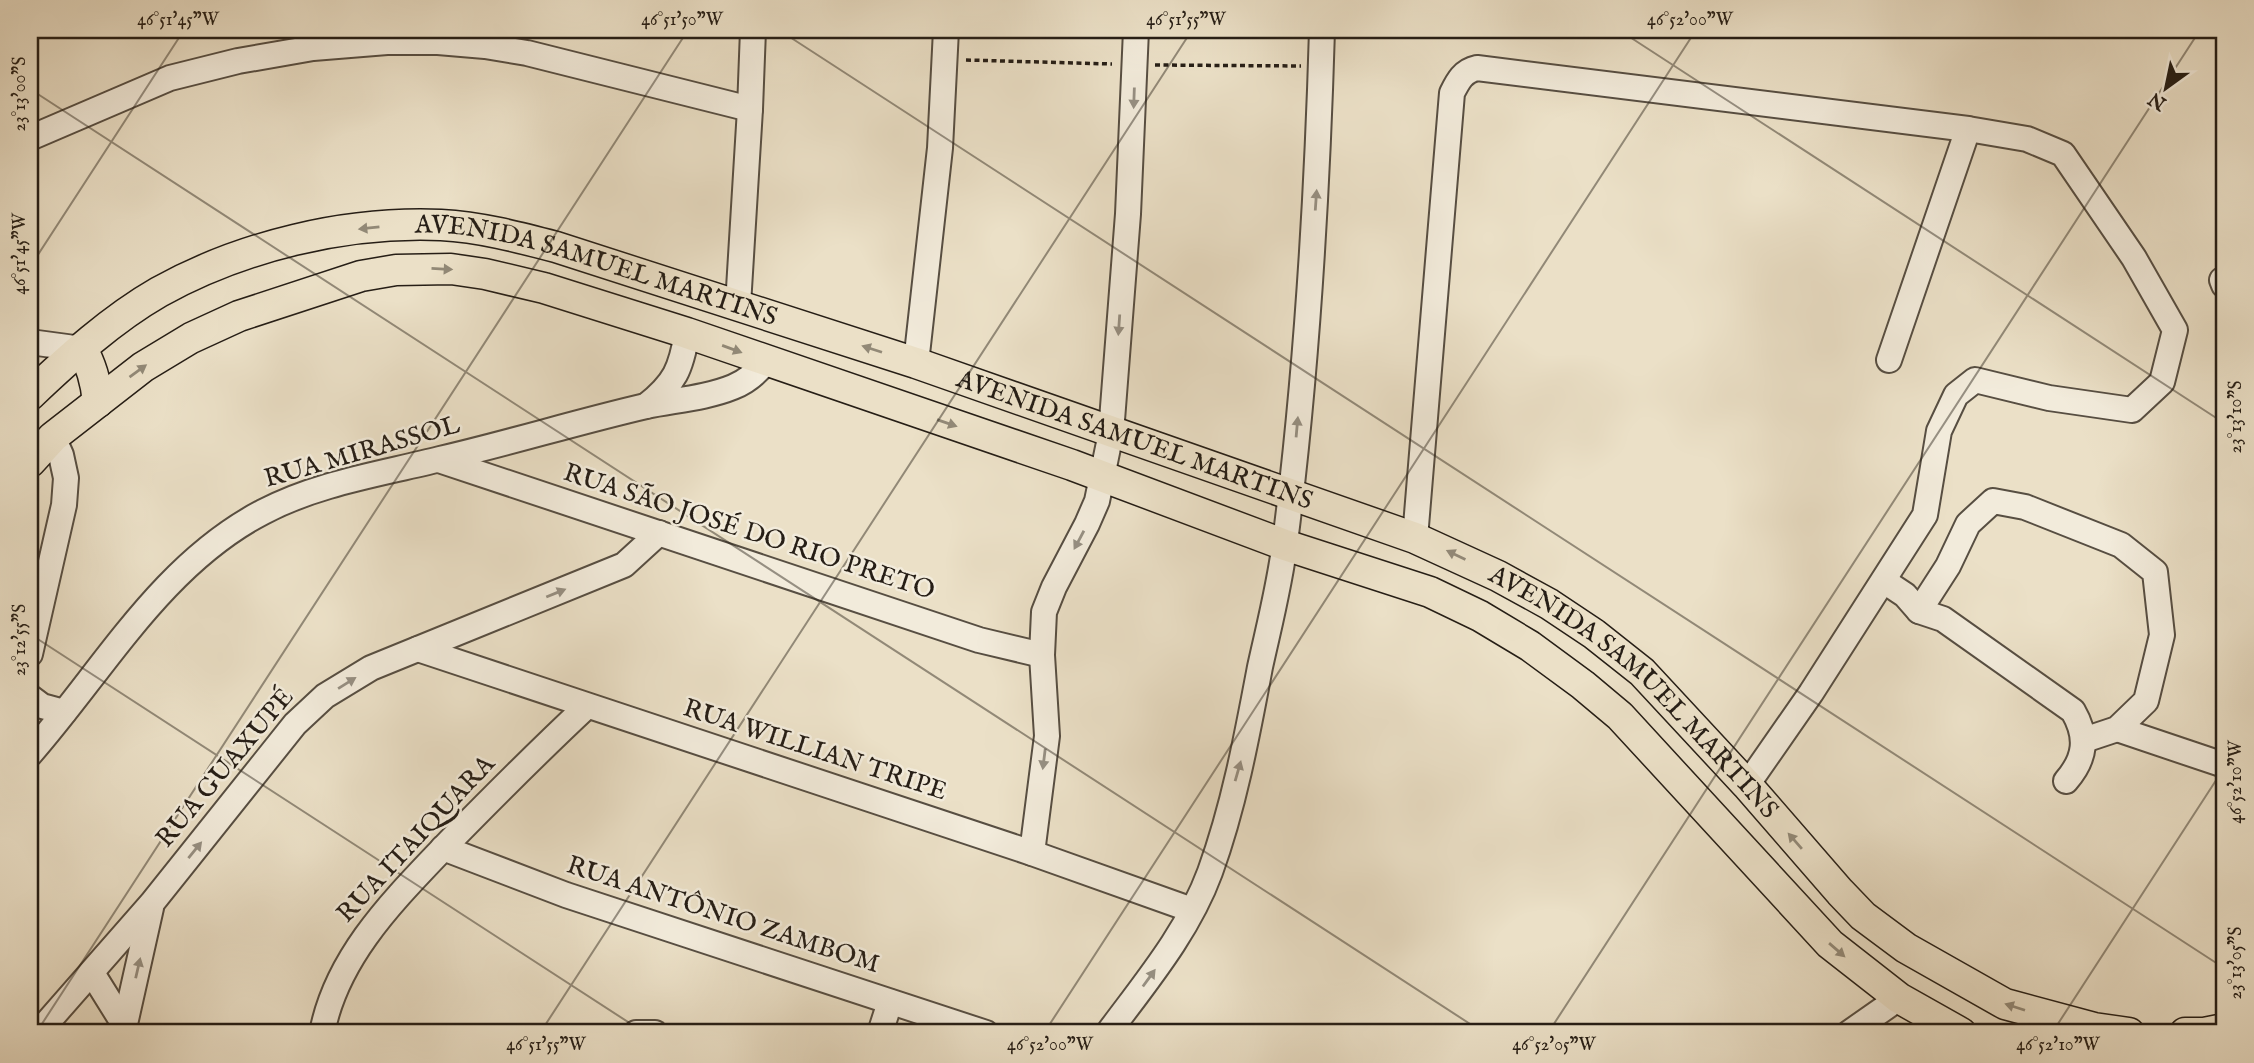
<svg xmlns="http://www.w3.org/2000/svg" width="2254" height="1063" font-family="'IM FELL English',serif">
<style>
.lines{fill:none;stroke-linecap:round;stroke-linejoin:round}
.minor-casing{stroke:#574e42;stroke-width:28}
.major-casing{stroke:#261e16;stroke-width:33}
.path{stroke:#261e16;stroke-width:3.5;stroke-dasharray:5 3.5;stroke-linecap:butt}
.minor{stroke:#f2ebdb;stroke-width:24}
.major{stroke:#ebe0c7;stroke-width:30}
.oneway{fill:#968f82}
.oneway2{fill:#928977}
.ticks{fill:none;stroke:#261e16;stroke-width:2;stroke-opacity:0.45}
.labels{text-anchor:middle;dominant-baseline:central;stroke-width:5;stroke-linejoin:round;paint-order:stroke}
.street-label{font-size:26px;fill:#261e16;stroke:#f2ebdb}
.neatline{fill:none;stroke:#261e16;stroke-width:2.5}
.ticks-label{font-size:18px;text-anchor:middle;fill:#261e16}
</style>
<rect width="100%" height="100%" fill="#ebe0c7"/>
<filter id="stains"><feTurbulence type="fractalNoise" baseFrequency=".00286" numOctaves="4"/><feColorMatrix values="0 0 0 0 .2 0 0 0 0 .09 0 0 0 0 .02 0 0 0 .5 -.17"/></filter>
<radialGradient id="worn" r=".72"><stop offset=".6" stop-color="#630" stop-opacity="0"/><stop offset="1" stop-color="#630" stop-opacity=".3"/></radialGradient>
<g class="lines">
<defs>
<g id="minor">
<polyline points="30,138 170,78 238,61 313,48 387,42 438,42 485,46 527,53 750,109"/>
<polyline points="2222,280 2224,285"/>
<polyline points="738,305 750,109 753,30"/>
<polyline points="30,342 82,349"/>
<polyline points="1889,360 1968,129"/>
<polyline points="916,363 940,148 946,30"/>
<path d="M646,406C675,383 681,369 687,333"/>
<polyline points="439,460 979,640 1042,655"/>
<path d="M1415,538L1452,93C1458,81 1463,71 1477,68L1968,129L2027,139L2063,154L2134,258L2175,330L2162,382L2132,410L2049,398L1975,380L1956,395L1939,431L1925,515L1811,693L1747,785"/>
<path d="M1884,581L1905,595L1919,611L1943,619L2073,711C2088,737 2086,758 2066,781"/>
<polyline points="1919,611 1948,566 1968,524 1993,501 2025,507 2121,545 2155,572 2162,635 2146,701 2117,729 2084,740"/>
<polyline points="418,649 1032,853 1192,910"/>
<polyline points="30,654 64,505 66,478 61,455 53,437"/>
<polyline points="30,697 42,706 64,712"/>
<polyline points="2117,729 2224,765"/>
<path d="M30,754C103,671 161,565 263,512C318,483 381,474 440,459C509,443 577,422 646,406C675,400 706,398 733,387C748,381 757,373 766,361"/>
<polyline points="443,848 566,895 986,1033"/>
<polyline points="1032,853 1047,736 1042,655 1044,612 1054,587 1087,524 1097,501 1111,433 1128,214 1136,30"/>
<polyline points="92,973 125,1026"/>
<polyline points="38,1033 152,903 295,724 325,696 371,668 624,565 659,533"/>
<polyline points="123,1033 151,908"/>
<path d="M322,1033C337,954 397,897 450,841C495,795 540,750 587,706"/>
<polyline points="636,1033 655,1033"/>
<polyline points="880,1033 890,1002"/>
<path d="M1108,1033C1145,983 1188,932 1210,872C1234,806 1247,736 1260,667C1269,626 1280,584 1285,542C1307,372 1317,201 1322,30"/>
<polyline points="1849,1033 1899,998"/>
</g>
<g id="major">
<path d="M82,349C92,366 96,382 98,402"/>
<path id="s1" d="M30,395C69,358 112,319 159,292C242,246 345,221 441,225C480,227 518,237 556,247L916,363L1415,538L1498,576L1549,604L1594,634L1642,672L1747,785L1840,892L1863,916L1906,948L2005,1004L2094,1028L2129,1033"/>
<polyline points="30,462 53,437 143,367 191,338 239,316 361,276 396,270 451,269 485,274 544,288 687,333 1072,465 1285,545 1430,592 1480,616 1530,646 1583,685 1620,716 1830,944 1899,998 1961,1033"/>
<polyline points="2185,1033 2204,1033 2224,1029"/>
</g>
</defs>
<!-- minor casing -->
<use href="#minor" class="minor-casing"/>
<!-- major casing -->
<use href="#major" class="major-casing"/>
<!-- path -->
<g class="path">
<polyline points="966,60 1112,64"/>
<polyline points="1155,65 1301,66"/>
</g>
<!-- minor -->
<use href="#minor" class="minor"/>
<!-- major -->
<use href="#major" class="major"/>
</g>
<!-- one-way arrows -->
<defs><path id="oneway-solid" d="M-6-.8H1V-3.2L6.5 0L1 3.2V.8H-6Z" transform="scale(1.75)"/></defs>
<g class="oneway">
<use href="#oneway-solid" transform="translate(1134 98) rotate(92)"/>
<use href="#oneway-solid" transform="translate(1316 200) rotate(-86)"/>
<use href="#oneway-solid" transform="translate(1119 325) rotate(94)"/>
<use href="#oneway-solid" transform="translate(1297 427) rotate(-85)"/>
<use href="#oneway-solid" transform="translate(1079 540) rotate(118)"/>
<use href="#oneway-solid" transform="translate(556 593) rotate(-22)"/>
<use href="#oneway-solid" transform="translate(347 683) rotate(-32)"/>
<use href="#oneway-solid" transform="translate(1044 759) rotate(97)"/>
<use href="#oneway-solid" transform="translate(1238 771) rotate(-74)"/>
<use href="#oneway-solid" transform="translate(195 850) rotate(-51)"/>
<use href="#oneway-solid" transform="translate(138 968) rotate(-77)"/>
<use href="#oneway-solid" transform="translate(1149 978) rotate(-54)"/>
</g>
<g class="oneway2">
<use href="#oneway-solid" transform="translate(369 228) rotate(174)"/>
<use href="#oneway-solid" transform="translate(442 269) rotate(3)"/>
<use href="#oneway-solid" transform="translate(732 349) rotate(20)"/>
<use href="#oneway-solid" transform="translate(872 349) rotate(-162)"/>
<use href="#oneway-solid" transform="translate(138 371) rotate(-36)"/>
<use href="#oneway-solid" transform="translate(947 423) rotate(19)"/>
<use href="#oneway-solid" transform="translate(1456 555) rotate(-154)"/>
<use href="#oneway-solid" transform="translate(1795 841) rotate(-131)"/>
<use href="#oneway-solid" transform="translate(1837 950) rotate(41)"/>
<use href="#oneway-solid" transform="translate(2015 1007) rotate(-162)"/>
</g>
<!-- ticks -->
<path class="ticks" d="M779,30L2224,968M1619,30L2224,423M30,89L1484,1033M30,267L184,30M30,634L645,1033M36,1033L688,30M540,1033L1192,30M1044,1033L1696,30M1548,1033L2200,30M2052,1033L2224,768"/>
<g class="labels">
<!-- street labels -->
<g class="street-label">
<text stroke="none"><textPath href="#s1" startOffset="620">AVENIDA SAMUEL MARTINS</textPath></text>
<text stroke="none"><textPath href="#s1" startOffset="1186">AVENIDA SAMUEL MARTINS</textPath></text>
<text transform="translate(362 452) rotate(-16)">RUA MIRASSOL</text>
<text transform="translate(749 532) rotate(18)">RUA SÃO JOSÉ DO RIO PRETO</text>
<text stroke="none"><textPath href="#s1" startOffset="1754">AVENIDA SAMUEL MARTINS</textPath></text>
<text transform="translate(815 750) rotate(18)">RUA WILLIAN TRIPE</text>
<text transform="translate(225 768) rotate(-50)">RUA GUAXUPÉ</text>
<text transform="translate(416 839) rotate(-47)">RUA ITAIQUARA</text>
<text transform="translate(723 915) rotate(18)">RUA ANTÔNIO ZAMBOM</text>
</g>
</g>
<!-- margin -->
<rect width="2254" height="1063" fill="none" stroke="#ebe0c7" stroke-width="77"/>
<!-- north arrow -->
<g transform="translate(2166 88) rotate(213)" stroke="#f2ebdb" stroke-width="5" paint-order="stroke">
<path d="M0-5L12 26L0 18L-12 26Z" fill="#261e16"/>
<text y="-10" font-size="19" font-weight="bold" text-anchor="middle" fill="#261e16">N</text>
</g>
<rect x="38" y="38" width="2178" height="986" class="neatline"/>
<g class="ticks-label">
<text x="178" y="25">46°51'45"W</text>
<text x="682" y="25">46°51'50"W</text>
<text x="1186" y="25">46°51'55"W</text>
<text x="1690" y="25">46°52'00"W</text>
<text transform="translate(19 94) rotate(-90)" y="6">23°13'00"S</text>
<text transform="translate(19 254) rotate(-90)" y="6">46°51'45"W</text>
<text transform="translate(2235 417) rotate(-90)" y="6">23°13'10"S</text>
<text transform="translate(19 640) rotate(-90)" y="6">23°12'55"S</text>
<text transform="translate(2235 782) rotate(-90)" y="6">46°52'10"W</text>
<text transform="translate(2235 963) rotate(-90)" y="6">23°13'05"S</text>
<text x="546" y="1050">46°51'55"W</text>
<text x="1050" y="1050">46°52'00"W</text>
<text x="1554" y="1050">46°52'05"W</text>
<text x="2058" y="1050">46°52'10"W</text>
</g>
<rect width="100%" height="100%" filter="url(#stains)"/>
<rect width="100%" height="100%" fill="url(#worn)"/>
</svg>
